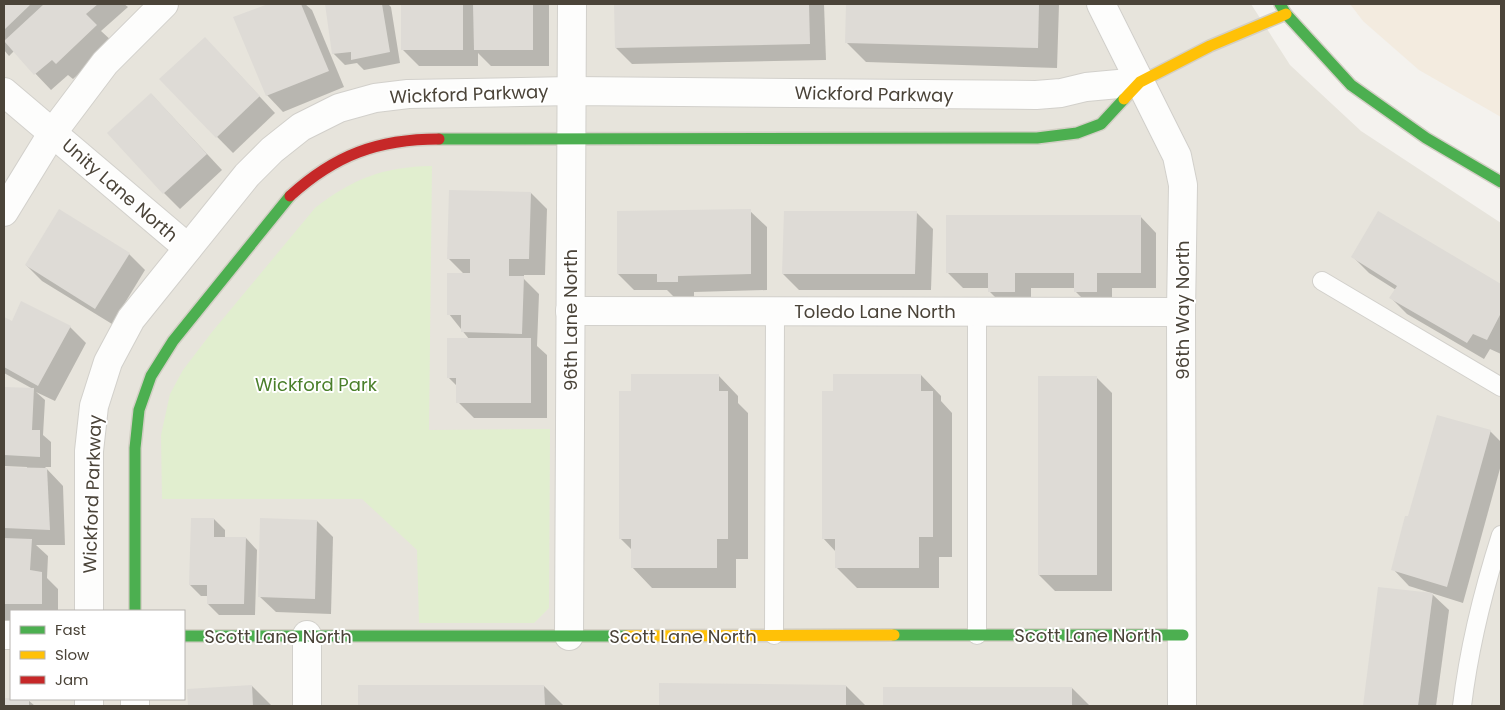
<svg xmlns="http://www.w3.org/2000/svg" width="1505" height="710" font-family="Poppins,sans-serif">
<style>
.residential{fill:#e7e4dc;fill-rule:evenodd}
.commercial{fill:#f3ebdf}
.green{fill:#e1eecf}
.shadow{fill:#0003}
.building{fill:#dedbd6}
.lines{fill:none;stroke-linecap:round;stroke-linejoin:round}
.lane-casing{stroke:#d2d0cb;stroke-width:20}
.street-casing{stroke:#d2d0cb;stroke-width:30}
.fast-casing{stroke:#d3cfc5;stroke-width:14}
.slow-casing{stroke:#d3cfc5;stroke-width:14}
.jam-casing{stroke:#d3cfc5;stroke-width:14}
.lane{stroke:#fdfdfc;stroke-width:18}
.street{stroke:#fdfdfc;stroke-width:28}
.fast{stroke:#4caf50;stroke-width:11}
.slow{stroke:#ffc107;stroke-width:11}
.jam{stroke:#c62828;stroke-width:11}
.labels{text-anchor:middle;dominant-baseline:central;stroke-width:4;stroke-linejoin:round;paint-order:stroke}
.street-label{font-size:18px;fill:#4b4439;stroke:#fff}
.park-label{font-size:18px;fill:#4a7f2a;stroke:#fff}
</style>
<rect width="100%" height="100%" fill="#f4f2ee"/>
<!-- residential -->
<path class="residential" d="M4,4H1251L1290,65L1361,131L1501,223V706H4ZM11,611H184V699H11Z"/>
<!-- commercial -->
<polygon class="commercial" points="1350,4 1501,4 1501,117 1419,70 1363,21"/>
<!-- green -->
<path class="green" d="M432,166L429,430L550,429L549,608L534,623H419L417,550L362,499H162L161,435L170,394L183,370L212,332L315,208C354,178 383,167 432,166Z"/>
<!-- shadow -->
<g class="shadow">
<polygon points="4,4 124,4 128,7 101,31 113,42 73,79 68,75 51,90 14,51 9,56 4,50"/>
<polygon points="272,4 305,4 312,10 344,87 283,112 267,95 235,18"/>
<polygon points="335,4 388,4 391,7 400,63 364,70 357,63 345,65 333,53 326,5"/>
<polygon points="403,4 549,4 549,66 491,66 478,53 478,66 419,66 403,50"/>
<polygon points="615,4 824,4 826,60 632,64 616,48"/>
<polygon points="847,4 1059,4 1057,68 866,62 846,42"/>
<polygon points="221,55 275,113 233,153 160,79"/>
<polygon points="151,94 222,170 180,209 164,193"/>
<polygon points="531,193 547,209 545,275 524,275 524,279 539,294 537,346 547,355 547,418 474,418 458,402 458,387 449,378 469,339 449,314 464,274 449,259"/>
<polygon points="750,211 767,227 767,290 694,292 694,298 675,298 667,290 634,290 618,274"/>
<polygon points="916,212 933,229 931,290 799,290 783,274"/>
<polygon points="1378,213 1501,286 1501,354 1490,349 1484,359 1407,314 1391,298 1396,290 1369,273 1353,257"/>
<polygon points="1140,216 1156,233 1156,288 1112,288 1112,307 1091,307 1075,291 1075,288 1031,288 1031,307 1005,307 989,291 989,288 963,288 947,272"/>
<polygon points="129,254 145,270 112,324 42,281 26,265"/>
<polygon points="4,319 12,322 70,327 86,343 55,401 36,392 45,400 43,435 51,442 51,467 45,467 63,486 65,545 36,545 48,556 47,578 58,589 58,611 11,611 11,620 4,620 4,468 27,469 27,467 4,466 4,388 33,389 4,373"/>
<polygon points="718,375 738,396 738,403 748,413 748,559 736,559 736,588 652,588 632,567 632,550 620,538 632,393"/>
<polygon points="921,375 941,396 941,401 952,413 952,557 939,557 939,588 857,588 836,567 836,552 823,538 834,393"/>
<polygon points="1096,377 1112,393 1112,591 1055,591 1039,575"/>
<polygon points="1490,431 1501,442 1501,465 1463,603 1409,586 1393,569 1409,517"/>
<polygon points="214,519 225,530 225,538 246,538 257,550 255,615 219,615 208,604 208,596 201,596 190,585"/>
<polygon points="317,521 333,537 331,614 276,612 259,596"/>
<polygon points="1379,589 1432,594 1449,610 1436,706 1365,706"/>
<polygon points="661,684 846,686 866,706 660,706"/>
<polygon points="252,686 272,706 189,706 189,690"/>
<polygon points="359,686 544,686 564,706 359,706"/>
<polygon points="884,688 1072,688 1090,706 884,706"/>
<polygon points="4,700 28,700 35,706 4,706"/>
</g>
<!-- building -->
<g class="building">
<polygon points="4,4 31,4 4,30"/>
<polygon points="44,4 98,4 86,14 97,25 56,64 52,60 34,75 4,41"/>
<polygon points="268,4 301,4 329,71 266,96 233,17"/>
<polygon points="325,4 382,4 390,52 351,60 351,52 332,54"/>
<rect x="401" y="4" width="62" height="46"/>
<polygon points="473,4 533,4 533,50 474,50"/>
<polygon points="614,4 809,4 810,44 615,48"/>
<polygon points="846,4 1039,4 1038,48 845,43"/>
<polygon points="205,37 260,96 216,138 159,79"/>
<polygon points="151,93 207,154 163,194 107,133"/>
<polygon points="449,190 531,192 529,259 509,259 509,276 524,276 522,334 461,332 461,315 447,315 447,273 470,273 470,259 447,259"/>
<polygon points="59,209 130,253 95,309 25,265"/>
<polygon points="751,209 751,274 678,276 678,282 657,282 657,274 617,274 617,211"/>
<polygon points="784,211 917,211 915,274 782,274"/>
<polygon points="1378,211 1501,284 1501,313 1487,340 1473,334 1467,343 1389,298 1397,286 1351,257"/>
<polygon points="946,215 1141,215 1141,273 1097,273 1097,292 1074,292 1074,273 1015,273 1015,292 988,292 988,273 946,273"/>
<polygon points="21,301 71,326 38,386 4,367 4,317 12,321"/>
<polygon points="447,338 531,338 531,403 456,403 456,378 447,378"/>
<polygon points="631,374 719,374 719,391 728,391 728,539 717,539 717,568 631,568 631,539 619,539 619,391 631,391"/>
<polygon points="833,374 921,374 921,391 933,391 933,537 919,537 919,568 835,568 835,539 822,539 822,391 833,391"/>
<rect x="1038" y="376" width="59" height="199"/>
<polygon points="4,387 34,388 32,430 40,430 40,457 4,455"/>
<polygon points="1437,415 1491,430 1447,587 1391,570 1405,516 1408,516"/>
<polygon points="4,467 47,468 50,530 4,528"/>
<polygon points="191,518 214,518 214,537 246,537 244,604 207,604 207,585 189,585"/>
<polygon points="260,518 317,520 315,599 258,597"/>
<polygon points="4,538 32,539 30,570 42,572 42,604 4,604"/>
<polygon points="1378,587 1433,593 1418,706 1363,706"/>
<polygon points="659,683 846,685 846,706 659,706"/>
<polygon points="252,685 253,706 188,706 187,689"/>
<polygon points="358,685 544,685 545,706 358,706"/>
<rect x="883" y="687" width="189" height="19"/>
<polygon points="4,698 29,699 29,706 4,706"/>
</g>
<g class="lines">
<defs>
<g id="lane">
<polyline points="1322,281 1501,387"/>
<polyline points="774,635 775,311"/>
<polyline points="977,635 977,311"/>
<path d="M1462,706C1469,648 1483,591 1501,535"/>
</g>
<g id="street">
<polyline points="1101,4 1177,156 1183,185 1181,312 1182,706"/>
<polyline points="4,92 188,248"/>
<polyline points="4,212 53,132 105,63 164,4"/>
<polyline points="570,311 1181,312"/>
<polyline points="89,611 89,451 94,406 108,362 131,319 247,175 272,150 301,127 339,108 375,98 408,94 572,91 1036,95 1061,93 1086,87 1140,82"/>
<polyline points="4,635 11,635"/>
<polyline points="307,635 307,706"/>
<polyline points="569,636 572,4"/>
<polyline points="89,706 89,699"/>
<polyline points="135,706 135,699"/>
</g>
<g id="fast">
<polyline points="1280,4 1286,14 1351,85 1426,138 1501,182"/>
<polyline points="439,139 1037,138 1077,133 1101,124 1124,99"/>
<polyline points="135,611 135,448 139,410 151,376 173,341 290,196"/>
<polyline points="894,635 1183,635"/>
<polyline points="184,636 626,636"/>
</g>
<g id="slow">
<polyline points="1124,99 1140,82 1210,46 1286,14"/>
<polyline points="626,636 894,635"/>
</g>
<path id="jam" d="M290,196C335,155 378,139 439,139"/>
</defs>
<!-- lane casing -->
<use href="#lane" class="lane-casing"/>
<!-- street casing -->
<use href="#street" class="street-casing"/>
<!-- fast casing -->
<use href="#fast" class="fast-casing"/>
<!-- slow casing -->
<use href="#slow" class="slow-casing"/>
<!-- jam casing -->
<use href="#jam" class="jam-casing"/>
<!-- lane -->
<use href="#lane" class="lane"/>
<!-- street -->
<use href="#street" class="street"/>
<!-- fast -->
<use href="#fast" class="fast"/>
<!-- slow -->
<use href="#slow" class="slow"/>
<!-- jam -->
<use href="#jam" class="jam"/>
</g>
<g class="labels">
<!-- street labels -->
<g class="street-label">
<text transform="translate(469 94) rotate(-2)">Wickford Parkway</text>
<text transform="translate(874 94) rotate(1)">Wickford Parkway</text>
<text transform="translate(120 190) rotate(41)">Unity Lane North</text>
<text transform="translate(1182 310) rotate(-90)">96th Way North</text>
<text x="875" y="311">Toledo Lane North</text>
<text transform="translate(570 320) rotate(-90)">96th Lane North</text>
<text transform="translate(92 494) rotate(-88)">Wickford Parkway</text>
<text x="1088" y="635">Scott Lane North</text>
<text x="278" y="636">Scott Lane North</text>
<text x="683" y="636">Scott Lane North</text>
</g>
<!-- park labels -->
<g class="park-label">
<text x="316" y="384">Wickford Park</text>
</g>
</g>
<!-- border -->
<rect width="1505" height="710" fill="none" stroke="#4b4439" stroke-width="10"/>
<!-- legend -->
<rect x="10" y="610" width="175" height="90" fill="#ffffff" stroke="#b7b4b0"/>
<rect x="20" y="626" width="25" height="8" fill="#4caf50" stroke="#b7b4b0"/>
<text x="55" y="635" font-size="15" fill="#4b4439">Fast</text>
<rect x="20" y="651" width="25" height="8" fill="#ffc107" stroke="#b7b4b0"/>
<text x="55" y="660" font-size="15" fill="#4b4439">Slow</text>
<rect x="20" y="676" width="25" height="8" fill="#c62828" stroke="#b7b4b0"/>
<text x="55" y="685" font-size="15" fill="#4b4439">Jam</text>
</svg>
